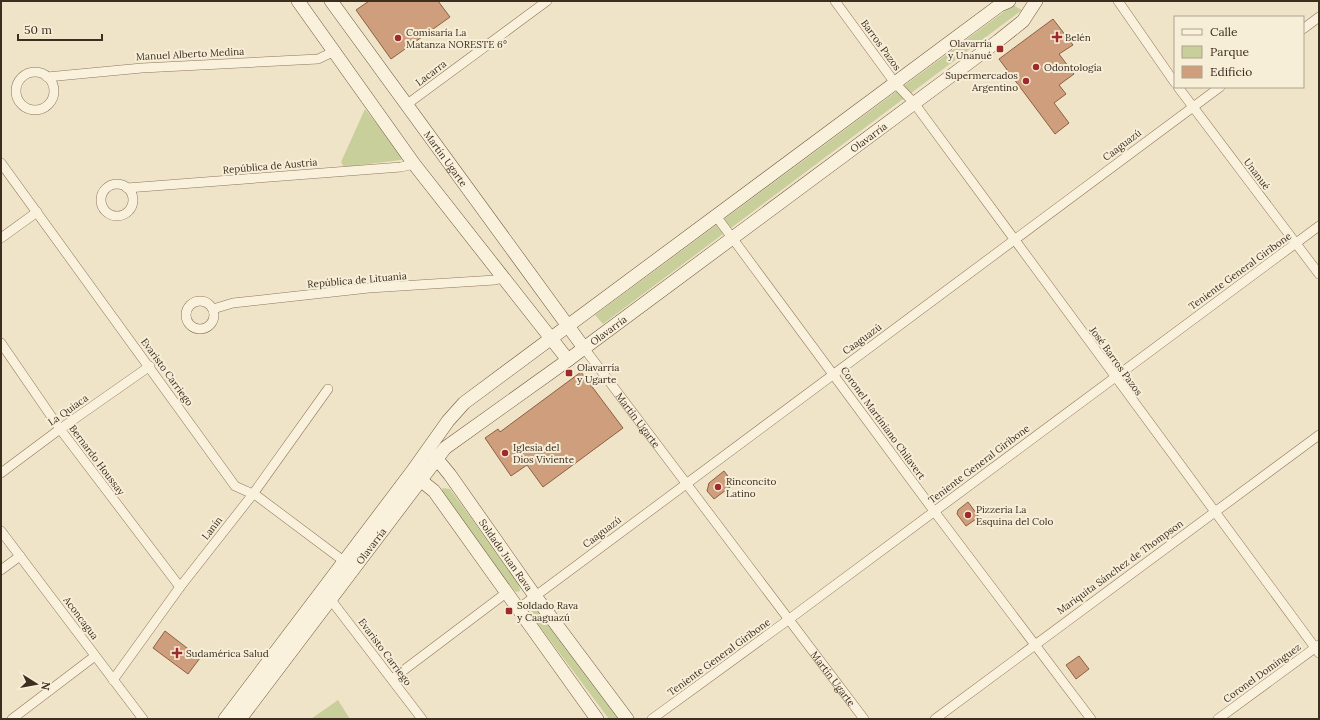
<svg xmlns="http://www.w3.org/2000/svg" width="1320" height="720" font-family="Lora,serif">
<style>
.green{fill:#c9cf9b}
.building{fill:#cf9f7d;stroke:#8d5f41}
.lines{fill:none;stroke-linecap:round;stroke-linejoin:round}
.street-casing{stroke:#8d765c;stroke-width:10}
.secondary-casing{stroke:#6f573f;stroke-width:14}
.street{stroke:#faf1dc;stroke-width:9}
.secondary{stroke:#faf1dc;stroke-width:13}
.poi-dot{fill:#9e2a2b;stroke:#f7eed8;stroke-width:1.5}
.labels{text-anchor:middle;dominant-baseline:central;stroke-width:4;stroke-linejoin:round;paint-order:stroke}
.poi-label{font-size:10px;fill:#3d2e20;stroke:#f7eed8;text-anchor:start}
.street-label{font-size:10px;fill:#3d2e20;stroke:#f7eed8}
</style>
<rect width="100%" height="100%" fill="#f0e4c8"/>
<!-- green -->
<g class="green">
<polygon points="1013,5 1022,10 603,324 595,315"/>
<polygon points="365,109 403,157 401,160 344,167 341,162"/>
<polygon points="443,488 450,489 519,584 520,591 516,592 513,589 441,491"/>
<polygon points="532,609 539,609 620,719 609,719 531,615"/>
<polygon points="338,700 350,719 311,719"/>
</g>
<!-- building -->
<g class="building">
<polygon points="369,1 438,1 450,17 391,59 356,10"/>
<polygon points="1053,19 1073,45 1059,54 1074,74 1059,85 1066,94 1054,103 1069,123 1055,134 999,59"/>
<polygon points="581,372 623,428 543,487 527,465 511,476 485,438 498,429 500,432"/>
<polygon points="724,471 734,484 714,499 707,491 709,483"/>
<polygon points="968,502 979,517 966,526 957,514 958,510"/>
<polygon points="165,631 200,658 188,674 153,648"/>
<polygon points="1079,656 1089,669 1076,679 1066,665"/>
</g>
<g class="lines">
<defs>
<g id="street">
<polyline points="835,1 895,83 914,103 1319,653"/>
<polyline points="1118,1 1175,83"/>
<polyline points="1303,29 1319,17"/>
<circle cx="35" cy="91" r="19"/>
<polyline points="47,77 142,68 318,59 333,52"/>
<polyline points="1178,87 1319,274"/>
<polyline points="406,105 547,1"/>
<polyline points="1,163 235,486 257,496 345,562"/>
<circle cx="117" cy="200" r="16"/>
<polyline points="127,188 401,167 414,164"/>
<polyline points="716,216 934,511 1091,719"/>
<polyline points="1,238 37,212"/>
<circle cx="200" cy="315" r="14"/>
<polyline points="213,309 233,303 369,288 495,280 503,278"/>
<polyline points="1,343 60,429 180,587"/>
<path id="s1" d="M584,348L864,719"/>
<polyline points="1,473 60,429 150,366"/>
<polyline points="1,531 143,719"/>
<polyline points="1,570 20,556"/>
<polyline points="331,600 422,719"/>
<polyline points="518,609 1220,87"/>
<polyline points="392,679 506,593"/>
<polyline points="113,680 180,587 253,494 328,389"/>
<polyline points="12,719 95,656"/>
<polyline points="652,719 788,620 1319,226"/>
<polyline points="935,719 1319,435"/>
<polyline points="1218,719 1319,645"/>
</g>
<g id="secondary">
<polyline points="298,1 414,164 568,360"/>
<path id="s2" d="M331,1L584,348"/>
<path id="s3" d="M432,453L450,475L535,596L627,719"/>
<polyline points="414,475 434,491 597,719"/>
<polyline points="225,719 411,473 448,421 464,403 1000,5 1009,1"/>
<path id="s4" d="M240,719L445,448L568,360L998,41L1023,21L1036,1"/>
</g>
</defs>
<!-- street casing -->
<use href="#street" class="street-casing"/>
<!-- secondary casing -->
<use href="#secondary" class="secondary-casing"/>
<!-- street -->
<use href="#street" class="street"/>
<!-- secondary -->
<use href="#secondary" class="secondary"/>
</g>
<!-- markers -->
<g class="poi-dot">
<path d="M1055 31h4v4h4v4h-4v4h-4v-4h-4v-4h4z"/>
<circle cx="398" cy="38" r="4"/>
<rect x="996" y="45" width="8" height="8" rx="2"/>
<circle cx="1036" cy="67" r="4"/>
<circle cx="1026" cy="81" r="4"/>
<rect x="565" y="369" width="8" height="8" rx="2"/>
<circle cx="505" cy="453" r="4"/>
<circle cx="718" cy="487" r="4"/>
<circle cx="968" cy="515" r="4"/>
<rect x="505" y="607" width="8" height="8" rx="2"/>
<path d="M175 647h4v4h4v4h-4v4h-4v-4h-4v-4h4z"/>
</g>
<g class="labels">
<!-- poi labels -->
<g class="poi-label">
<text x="406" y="32">Comisaría La<tspan x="406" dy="12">Matanza NORESTE 6°</tspan></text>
<text x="1065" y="37">Belén</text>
<text x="992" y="43" text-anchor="end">Olavarría<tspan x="992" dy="12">y Unanué</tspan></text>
<text x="1044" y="67">Odontología</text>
<text x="1018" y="75" text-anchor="end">Supermercados<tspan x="1018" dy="12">Argentino</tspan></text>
<text x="577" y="367">Olavarría<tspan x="577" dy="12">y Ugarte</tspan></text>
<text x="513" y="447">Iglesia del<tspan x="513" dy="12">Dios Viviente</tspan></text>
<text x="726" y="481">Rinconcito<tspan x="726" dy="12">Latino</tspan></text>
<text x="976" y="509">Pizzeria La<tspan x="976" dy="12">Esquina del Colo</tspan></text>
<text x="517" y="605">Soldado Rava<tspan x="517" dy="12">y Caaguazú</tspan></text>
<text x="186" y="653">Sudamérica Salud</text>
</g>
<!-- street labels -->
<g class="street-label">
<text transform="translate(881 45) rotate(54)">Barros Pazos</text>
<text transform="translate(190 54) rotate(-3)">Manuel Alberto Medina</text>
<text transform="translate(431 73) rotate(-37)">Lacarra</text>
<text stroke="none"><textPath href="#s4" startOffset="865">Olavarría</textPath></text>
<text transform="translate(1122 145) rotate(-37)">Caaguazú</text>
<text stroke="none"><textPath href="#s2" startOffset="195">Martín Ugarte</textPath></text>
<text transform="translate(270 166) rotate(-5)">República de Austria</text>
<text transform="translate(1257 174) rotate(53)">Unanué</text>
<text transform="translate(1240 271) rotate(-36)">Teniente General Giribone</text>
<text transform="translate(357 280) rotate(-5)">República de Lituania</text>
<text stroke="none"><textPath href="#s4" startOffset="541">Olavarría</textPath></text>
<text transform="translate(862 339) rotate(-36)">Caaguazú</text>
<text transform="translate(1116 361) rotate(54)">José Barros Pazos</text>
<text transform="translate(167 372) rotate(54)">Evaristo Carriego</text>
<text transform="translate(68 410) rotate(-35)">La Quiaca</text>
<text stroke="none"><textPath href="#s1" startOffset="90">Martín Ugarte</textPath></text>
<text transform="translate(883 423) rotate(54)">Coronel Martiniano Chilavert</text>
<text transform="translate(97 460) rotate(53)">Bernardo Houssay</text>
<text transform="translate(979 464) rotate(-37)">Teniente General Giribone</text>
<text transform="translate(212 528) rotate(-52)">Lanín</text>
<text transform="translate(602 532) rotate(-37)">Caaguazú</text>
<text stroke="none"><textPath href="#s4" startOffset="217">Olavarría</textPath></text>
<text stroke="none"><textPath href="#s3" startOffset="126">Soldado Juan Rava</textPath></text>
<text transform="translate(1120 567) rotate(-36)">Mariquita Sánchez de Thompson</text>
<text transform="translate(81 618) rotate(53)">Aconcagua</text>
<text transform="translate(385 652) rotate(53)">Evaristo Carriego</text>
<text transform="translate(719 657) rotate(-36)">Teniente General Giribone</text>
<text transform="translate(1262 673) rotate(-36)">Coronel Domínguez</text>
<text stroke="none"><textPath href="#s1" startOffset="414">Martín Ugarte</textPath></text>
</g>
</g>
<!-- border -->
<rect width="1320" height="720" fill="none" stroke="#3d2e20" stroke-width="4"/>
<!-- legend -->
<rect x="1174" y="16" width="130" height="72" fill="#f7eed8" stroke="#ada18e"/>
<rect x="1182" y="29" width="20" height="6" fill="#faf1dc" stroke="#ada18e"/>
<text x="1210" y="36" font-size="12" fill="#3d2e20">Calle</text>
<rect x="1182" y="46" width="20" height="12" fill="#c9cf9b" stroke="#ada18e"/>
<text x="1210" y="56" font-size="12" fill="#3d2e20">Parque</text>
<rect x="1182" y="66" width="20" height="12" fill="#cf9f7d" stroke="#ada18e"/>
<text x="1210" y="76" font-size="12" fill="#3d2e20">Edificio</text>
<!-- north arrow -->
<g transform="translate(36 684) rotate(101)" stroke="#f7eed8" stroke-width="3" paint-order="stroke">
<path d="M0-3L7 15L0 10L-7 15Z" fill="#3d2e20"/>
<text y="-6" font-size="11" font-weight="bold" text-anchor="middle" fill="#3d2e20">N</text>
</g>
<!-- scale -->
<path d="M18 34v6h84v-6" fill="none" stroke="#3d2e20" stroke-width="2"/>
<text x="24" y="34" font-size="12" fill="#3d2e20" stroke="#f7eed8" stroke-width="3" paint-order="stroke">50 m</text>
</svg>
